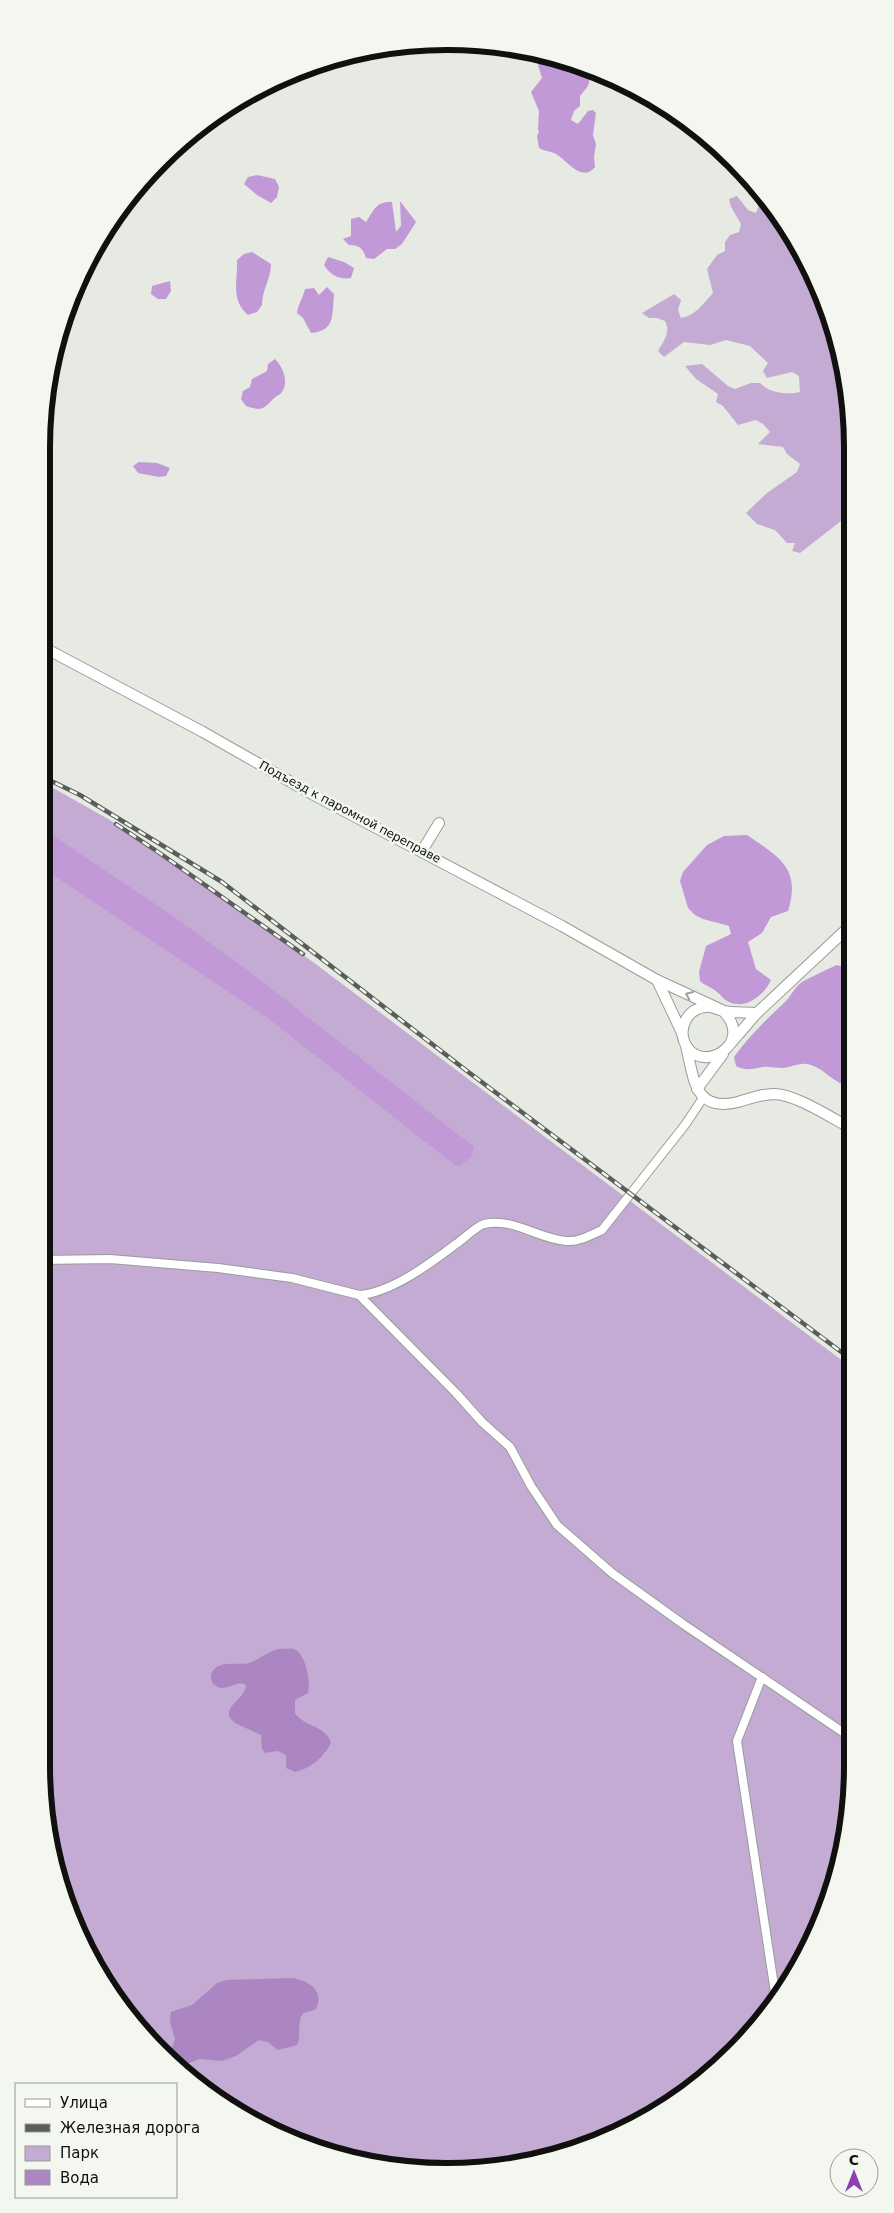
<svg xmlns="http://www.w3.org/2000/svg" width="894" height="2213" font-family="'DejaVu Sans',sans-serif">
<style>
.green{fill:#c4abd3}
.forest{fill:#c099d6}
.water{fill:#ac86c2}
.lines{fill:none;stroke-linecap:round;stroke-linejoin:round}
.minor-casing{stroke:#989d96;stroke-width:10}
.tertiary-casing{stroke:#989d96;stroke-width:12}
.minor{stroke:#fff;stroke-width:8}
.tertiary{stroke:#fff;stroke-width:10}
.rail-casing{stroke:#5a5d59;stroke-width:4.5}
.rail{stroke:#f3f7f0;stroke-width:2.5;stroke-dasharray:8;stroke-linecap:butt}
.oneway{stroke:#9fa09f}
.labels{text-anchor:middle;dominant-baseline:central;stroke-width:5;stroke-linejoin:round;paint-order:stroke}
.street-label{font-size:12px;fill:#10110f;stroke:#f3f7f0}
.rim{fill:none;stroke:#10110f;stroke-width:6}
</style>
<rect width="100%" height="100%" fill="#e6eae3"/>
<!-- green -->
<g class="green">
<path d="M759,189L811,268L849,394V490L843,497L842,505L850,506V514L800,553L792,551L795,543H787L775,530L757,524L746,513L767,493L797,472L800,464L787,454L783,447L758,444L770,432L763,424L756,420L738,425L723,406L716,402L718,394L696,379L685,366L702,364L728,386L735,389L751,383H760C769,393 787,395 800,392L799,376L792,372L767,378L763,371L768,363L750,346L726,340L710,345L684,342L664,357L658,351C664,340 671,333 665,321L657,318H649L642,313L674,294L681,300L678,310L681,318C695,316 703,304 713,293L707,269L717,255L725,251V242L730,235L739,232L741,224L731,207L729,199L737,196L748,210L756,213L759,205Z"/>
<polygon points="41,784 55,789 108,819 161,854 313,962 852,1368 853,1766 831,1896 769,2013 672,2104 603,2141 526,2164 394,2168 317,2150 244,2118 142,2033 95,1969 63,1897 41,1766"/>
</g>
<!-- forest -->
<g class="forest">
<path d="M540,54L577,63L600,74L590,78L588,86L580,96V106L574,111L571,120L578,124L588,111L593,110L596,113L593,135L596,144L594,157L595,167C581,184 566,158 554,153C549,151 544,151 539,148L537,136L539,132L538,129L539,111L531,92L542,78L538,65Z"/>
<polygon points="257,175 275,179 279,187 277,197 271,203 257,195 244,184 248,177"/>
<path d="M400,201L416,222L402,244L395,249H387L374,259L366,258C363,248 359,245 349,245L343,239L351,236V219L359,217L366,222C374,210 376,201 392,202L396,232L401,226Z"/>
<path d="M252,252L271,264C271,278 262,290 262,305L257,312L248,315C230,299 238,281 237,260L244,254Z"/>
<path d="M328,257L344,262L354,268L351,278C340,280 330,275 324,265Z"/>
<polygon points="170,281 171,291 166,299 158,299 151,294 152,286"/>
<path d="M327,287L334,294C332,314 336,331 311,333L303,318L297,313C298,304 303,298 305,289L314,288L319,295Z"/>
<path d="M275,359C283,367 289,382 282,392C280,395 276,396 273,399C263,410 261,411 246,406L241,399L243,391L250,387L252,379L267,371L268,364Z"/>
<polygon points="139,462 157,463 170,468 166,476 159,477 138,473 133,466"/>
<polygon points="41,830 48,832 173,916 255,976 474,1147 472,1156 459,1167 451,1162 269,1019 41,867"/>
<path d="M747,835C777,856 802,867 788,911L771,917L762,933L748,942L756,969L771,980C764,995 746,1010 729,1002C724,1000 721,995 717,992C712,987 705,986 700,981L699,972L706,946L731,934L729,926L703,919L695,915L688,908L680,881L683,872L707,845L724,836Z"/>
<path d="M837,965L851,969V1086C833,1085 824,1066 806,1064C797,1063 791,1068 782,1068C776,1068 769,1066 763,1067C752,1069 746,1071 736,1066L734,1057C749,1036 768,1018 787,1000C792,994 795,987 802,982C813,976 825,970 837,965Z"/>
</g>
<!-- water -->
<g class="water">
<path d="M278,1649C283,1649 289,1648 294,1649C306,1654 311,1682 308,1693L295,1700V1713C304,1727 326,1725 331,1743C323,1758 311,1768 295,1772L286,1768V1755L278,1751L265,1753L262,1749L261,1735L235,1723L229,1717C227,1703 245,1699 246,1685C236,1679 227,1693 216,1686C212,1684 211,1680 211,1676C214,1658 239,1666 249,1663C259,1660 267,1652 278,1649Z"/>
<path d="M291,1978C308,1980 325,1990 316,2009C313,2011 308,2011 304,2013C296,2019 302,2037 297,2045L278,2050L268,2042L259,2040L236,2056L222,2061L199,2059L182,2066L169,2056L175,2039L170,2022L171,2012L192,2005L217,1983L227,1980Z"/>
</g>
<g class="lines">
<defs>
<g id="minor">
<path d="M41,1260L110,1259L218,1268L292,1278L359,1295C391,1293 431,1263 456,1244C464,1239 475,1227 484,1224C512,1217 539,1239 566,1241C579,1242 591,1235 602,1230L685,1125L703,1098"/>
<polyline points="359,1295 456,1393 482,1422 510,1447 531,1486 557,1525 612,1573 683,1624 853,1739"/>
<polyline points="762,1677 737,1741 776,1999"/>
</g>
<g id="tertiary">
<path d="M41,646L203,732L312,794L562,926L657,980L722,1010C758,1044 698,1078 684,1041C679,1026 688,1009 705,1007C712,1006 716,1009 723,1011C734,1013 746,1012 757,1013"/>
<polyline points="422,851 439,823"/>
<polyline points="657,980 682,1033"/>
<polyline points="731,1043 757,1013 851,925"/>
<path d="M686,1046C694,1078 694,1113 738,1102C750,1098 762,1094 775,1094C797,1095 831,1118 851,1128"/>
<polyline points="697,1089 723,1054"/>
</g>
</defs>
<!-- minor casing -->
<use href="#minor" class="minor-casing"/>
<!-- tertiary casing -->
<use href="#tertiary" class="tertiary-casing"/>
<!-- minor -->
<use href="#minor" class="minor"/>
<!-- tertiary -->
<use href="#tertiary" class="tertiary"/>
<defs>
<g id="rail">
<polyline points="41,776 80,795 222,882 467,1071 852,1360"/>
<polyline points="116,824 161,854 303,954"/>
</g>
</defs>
<!-- rail casing -->
<use href="#rail" class="rail-casing"/>
<!-- rail -->
<use href="#rail" class="rail"/>
</g>
<!-- one-way arrows -->
<defs><path id="oneway-chevron" d="M-2-3.5L2.5 0L-2 3.5" fill="none" stroke-width="1.6" stroke-linecap="round" stroke-linejoin="round" transform="scale(1.25)"/></defs>
<use class="oneway" href="#oneway-chevron" transform="translate(689 995) rotate(-155)"/>
<g class="labels">
<!-- street labels -->
<g class="street-label">
<text transform="translate(350 812) rotate(28)">Подъезд к паромной переправе</text>
</g>
</g>
<!-- crop -->
<path d="M0 0H894V2213H0ZM447 50H447A397 397 0 0 1 844 447V1766A397 397 0 0 1 447 2163H447A397 397 0 0 1 50 1766V447A397 397 0 0 1 447 50Z" fill="#f3f7f0" fill-rule="evenodd"/>
<path class="rim" d="M447 50H447A397 397 0 0 1 844 447V1766A397 397 0 0 1 447 2163H447A397 397 0 0 1 50 1766V447A397 397 0 0 1 447 50Z"/>
<!-- legend -->
<rect x="15" y="2083" width="162" height="115" fill="#f3f7f0" stroke="#989b96"/>
<rect x="25" y="2099" width="25" height="8" fill="#ffffff" stroke="#989b96"/>
<text x="60" y="2108" font-size="15" fill="#10110f">Улица</text>
<rect x="25" y="2124" width="25" height="8" fill="#5a5d59" stroke="#989b96"/>
<text x="60" y="2133" font-size="15" fill="#10110f">Железная дорога</text>
<rect x="25" y="2146" width="25" height="15" fill="#c4abd3" stroke="#989b96"/>
<text x="60" y="2158" font-size="15" fill="#10110f">Парк</text>
<rect x="25" y="2170" width="25" height="15" fill="#ac86c2" stroke="#989b96"/>
<text x="60" y="2183" font-size="15" fill="#10110f">Вода</text>
<!-- north arrow -->
<g transform="translate(854 2173)"><circle r="24" fill="#f3f7f0" stroke="#989b96"/>
<path d="M0-4L9 19L0 12L-9 19Z" fill="#8d40b1"/>
<text y="-8" font-size="14" font-weight="bold" text-anchor="middle" fill="#10110f">С</text>
</g>
</svg>
